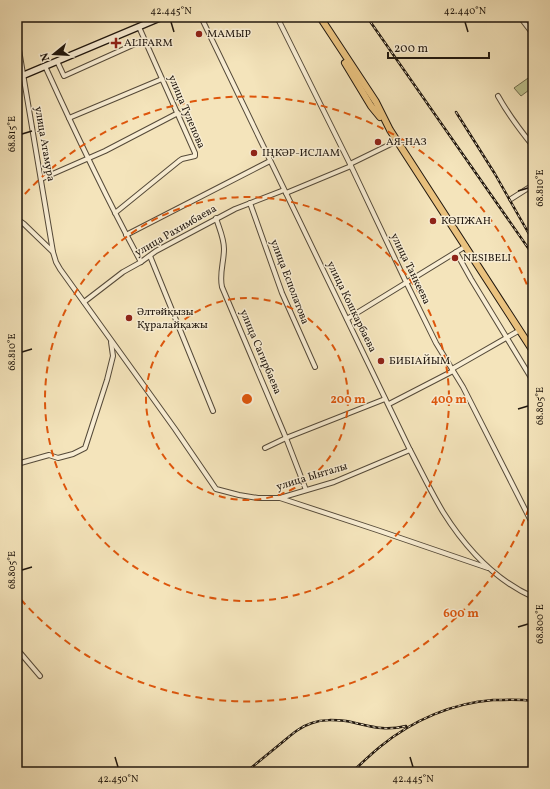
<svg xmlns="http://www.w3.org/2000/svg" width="550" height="789" font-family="Vollkorn,serif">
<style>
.green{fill:#bec38e;stroke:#6f6d4e}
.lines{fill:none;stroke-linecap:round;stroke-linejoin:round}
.street-casing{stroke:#554a39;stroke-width:6}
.secondary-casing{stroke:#20170e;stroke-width:8}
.primary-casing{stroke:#20170e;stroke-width:8}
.street{stroke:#f8edd3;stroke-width:4}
.secondary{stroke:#f8edd3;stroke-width:5.5}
.primary{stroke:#eac27e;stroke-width:6}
.rail-casing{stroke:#20170e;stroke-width:2.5}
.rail{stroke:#f8edd3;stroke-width:1;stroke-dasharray:3;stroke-linecap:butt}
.ticks{fill:none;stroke:#20170e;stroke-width:1.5}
.ring{fill:none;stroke:#de560c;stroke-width:2;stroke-dasharray:7 5}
.poi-dot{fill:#8f2418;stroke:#f8edd3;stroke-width:1.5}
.labels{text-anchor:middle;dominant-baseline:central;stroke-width:3;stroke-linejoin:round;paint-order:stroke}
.poi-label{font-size:11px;fill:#20170e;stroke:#f8edd3;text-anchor:start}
.street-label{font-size:11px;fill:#20170e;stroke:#f8edd3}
.centre{fill:#de560c;stroke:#f8edd3;stroke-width:2}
.ring-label{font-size:12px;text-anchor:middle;font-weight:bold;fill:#de560c;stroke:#f8edd3;stroke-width:3;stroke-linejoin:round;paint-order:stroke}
.neatline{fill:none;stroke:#20170e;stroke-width:1.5}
.ticks-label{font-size:10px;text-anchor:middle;fill:#20170e}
</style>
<rect width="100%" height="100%" fill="#f4e4bb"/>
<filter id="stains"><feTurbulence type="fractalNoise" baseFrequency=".005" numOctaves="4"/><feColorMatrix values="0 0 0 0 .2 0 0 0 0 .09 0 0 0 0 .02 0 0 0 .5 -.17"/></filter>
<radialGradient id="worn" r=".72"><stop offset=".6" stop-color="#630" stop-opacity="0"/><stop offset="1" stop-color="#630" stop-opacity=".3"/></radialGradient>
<!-- green -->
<polygon class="green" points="531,76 533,79 533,87 521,96 514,88"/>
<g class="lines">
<defs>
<g id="street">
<path d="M201,17L410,450C421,471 431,492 443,512C465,547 495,580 533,597"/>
<polyline points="277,17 351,166 406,282 436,343 463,387 533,525"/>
<polyline points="520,17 533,34"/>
<polyline points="17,38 53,252"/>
<polyline points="57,61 64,76 144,40"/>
<path d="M45,66C75,132 106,198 141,262"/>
<path d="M498,96C508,114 520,130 533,146"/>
<polyline points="69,118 162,79"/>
<polyline points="350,164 397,141"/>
<polyline points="41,179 105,151 178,113"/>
<polyline points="286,193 351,166"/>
<polyline points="511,199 533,185"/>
<polyline points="250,203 282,293 315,367"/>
<polyline points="115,213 179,161 182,159 195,156 195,153 139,27"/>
<path d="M216,218C219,228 224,238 224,249C224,262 219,274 222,287L286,438L306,490"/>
<polyline points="17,219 24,224 53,252 56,262 60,269 175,429 216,489 239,495 258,498 280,498 334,482 410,450"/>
<polyline points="126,235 270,161"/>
<polyline points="456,252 471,279 533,381"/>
<polyline points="150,256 213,411"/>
<polyline points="84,302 123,272 141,262 156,251 235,209 284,190"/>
<polyline points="347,319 466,246"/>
<polyline points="452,369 520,330"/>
<polyline points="389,404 453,371"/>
<polyline points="265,448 286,438 385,399"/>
<polyline points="17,464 49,455 58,458 73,454 85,448 107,380 113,356 111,342"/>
<polyline points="280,498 377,530 488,568"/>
<polyline points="17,649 40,676"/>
</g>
<polyline id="secondary" points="17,78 162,17"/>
<g id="primary">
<polyline points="320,17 376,102 390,130 533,351"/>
<polyline points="345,63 371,106 380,117"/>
</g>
</defs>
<!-- street casing -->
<use href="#street" class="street-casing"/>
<!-- secondary casing -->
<use href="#secondary" class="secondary-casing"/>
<!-- primary casing -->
<use href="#primary" class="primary-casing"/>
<!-- street -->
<use href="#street" class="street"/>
<!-- secondary -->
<use href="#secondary" class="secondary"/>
<!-- primary -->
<use href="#primary" class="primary"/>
<defs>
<g id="rail">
<polyline points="367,17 533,255"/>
<polyline points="456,112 495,174 533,241"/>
<path d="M246,772C257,763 268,754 279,745C290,736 299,727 312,723C323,719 335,720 346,721C368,725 382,732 406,726"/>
<path d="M352,772C362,763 371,754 381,746C413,720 453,703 493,700C506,700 520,699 533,701"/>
</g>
</defs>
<!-- rail casing -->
<use href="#rail" class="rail-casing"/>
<!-- rail -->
<use href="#rail" class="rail"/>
</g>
<!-- ticks -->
<path class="ticks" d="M171,22L174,32M465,22L468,32M22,134L32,131M518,191L528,188M22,352L32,349M518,409L528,406M22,570L32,567M518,627L528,624M115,757L118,767M410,757L413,767"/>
<!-- distance rings -->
<g class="ring">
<circle cx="247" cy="399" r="101"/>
<circle cx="247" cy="399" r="202"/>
<path d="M533 497A302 302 0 0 1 17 595M17 203A302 302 0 0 1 533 301"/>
</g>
<!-- markers -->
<g class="poi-dot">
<circle cx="199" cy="34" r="4"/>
<path d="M114 37h4v4h4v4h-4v4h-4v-4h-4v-4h4z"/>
<circle cx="378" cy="142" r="4"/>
<circle cx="254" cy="153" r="4"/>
<circle cx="433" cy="221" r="4"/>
<circle cx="455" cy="258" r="4"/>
<circle cx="129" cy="318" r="4"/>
<circle cx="381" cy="361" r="4"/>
</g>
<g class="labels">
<!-- poi labels -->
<g class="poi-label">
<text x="207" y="34">МАМЫР</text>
<text x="124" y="43">ALIFARM</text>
<text x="386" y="142">АЯ-НАЗ</text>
<text x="262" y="153">ІҢКӘР-ИСЛАМ</text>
<text x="441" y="221">КӨПЖАН</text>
<text x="463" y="258">NESIBELI</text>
<text x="137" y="312">Әлтәйқызы<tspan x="137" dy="13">Құралайқажы</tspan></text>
<text x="389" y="361">БИБІАЙЫМ</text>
</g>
<!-- street labels -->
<g class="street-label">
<text transform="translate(186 112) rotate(67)">улица Тулепова</text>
<text transform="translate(44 144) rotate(80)">улица Атамура</text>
<text transform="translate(176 231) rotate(-30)">улица Рахимбаева</text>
<text transform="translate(410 269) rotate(64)">улица Танкеева</text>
<text transform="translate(289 282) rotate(69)">улица Есполатова</text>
<text transform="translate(351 307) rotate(64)">улица Кошкарбаева</text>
<text transform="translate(260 352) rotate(67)">улица Сагирбаева</text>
<text transform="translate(312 477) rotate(-17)">улица Ынталы</text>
</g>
</g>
<circle cx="247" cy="399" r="6" class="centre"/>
<g class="ring-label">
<text x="348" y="403">200 m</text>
<text x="449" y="403">400 m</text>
<text x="461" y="617">600 m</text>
</g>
<!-- margin -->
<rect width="550" height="789" fill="none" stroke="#f4e4bb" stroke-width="44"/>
<!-- north arrow -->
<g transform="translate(54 54) rotate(252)" stroke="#f8edd3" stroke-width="3" paint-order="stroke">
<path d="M0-3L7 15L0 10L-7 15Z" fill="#20170e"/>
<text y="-6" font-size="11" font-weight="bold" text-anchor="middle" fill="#20170e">N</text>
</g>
<!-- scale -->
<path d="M388 52v6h101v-6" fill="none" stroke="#20170e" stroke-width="2"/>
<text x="394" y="52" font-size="12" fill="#20170e" stroke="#f8edd3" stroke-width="3" paint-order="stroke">200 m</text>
<rect x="22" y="22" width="506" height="745" class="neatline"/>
<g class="ticks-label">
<text x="171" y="14">42.445°N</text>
<text x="465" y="14">42.440°N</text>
<text transform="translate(11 134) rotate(-90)" y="4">68.815°E</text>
<text transform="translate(539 188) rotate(-90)" y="4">68.810°E</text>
<text transform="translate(11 352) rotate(-90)" y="4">68.810°E</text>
<text transform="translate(539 406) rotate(-90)" y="4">68.805°E</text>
<text transform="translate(11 570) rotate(-90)" y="4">68.805°E</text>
<text transform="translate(539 624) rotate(-90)" y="4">68.800°E</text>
<text x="118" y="782">42.450°N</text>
<text x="413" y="782">42.445°N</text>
</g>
<rect width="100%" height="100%" filter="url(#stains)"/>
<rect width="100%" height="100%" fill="url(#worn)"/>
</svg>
